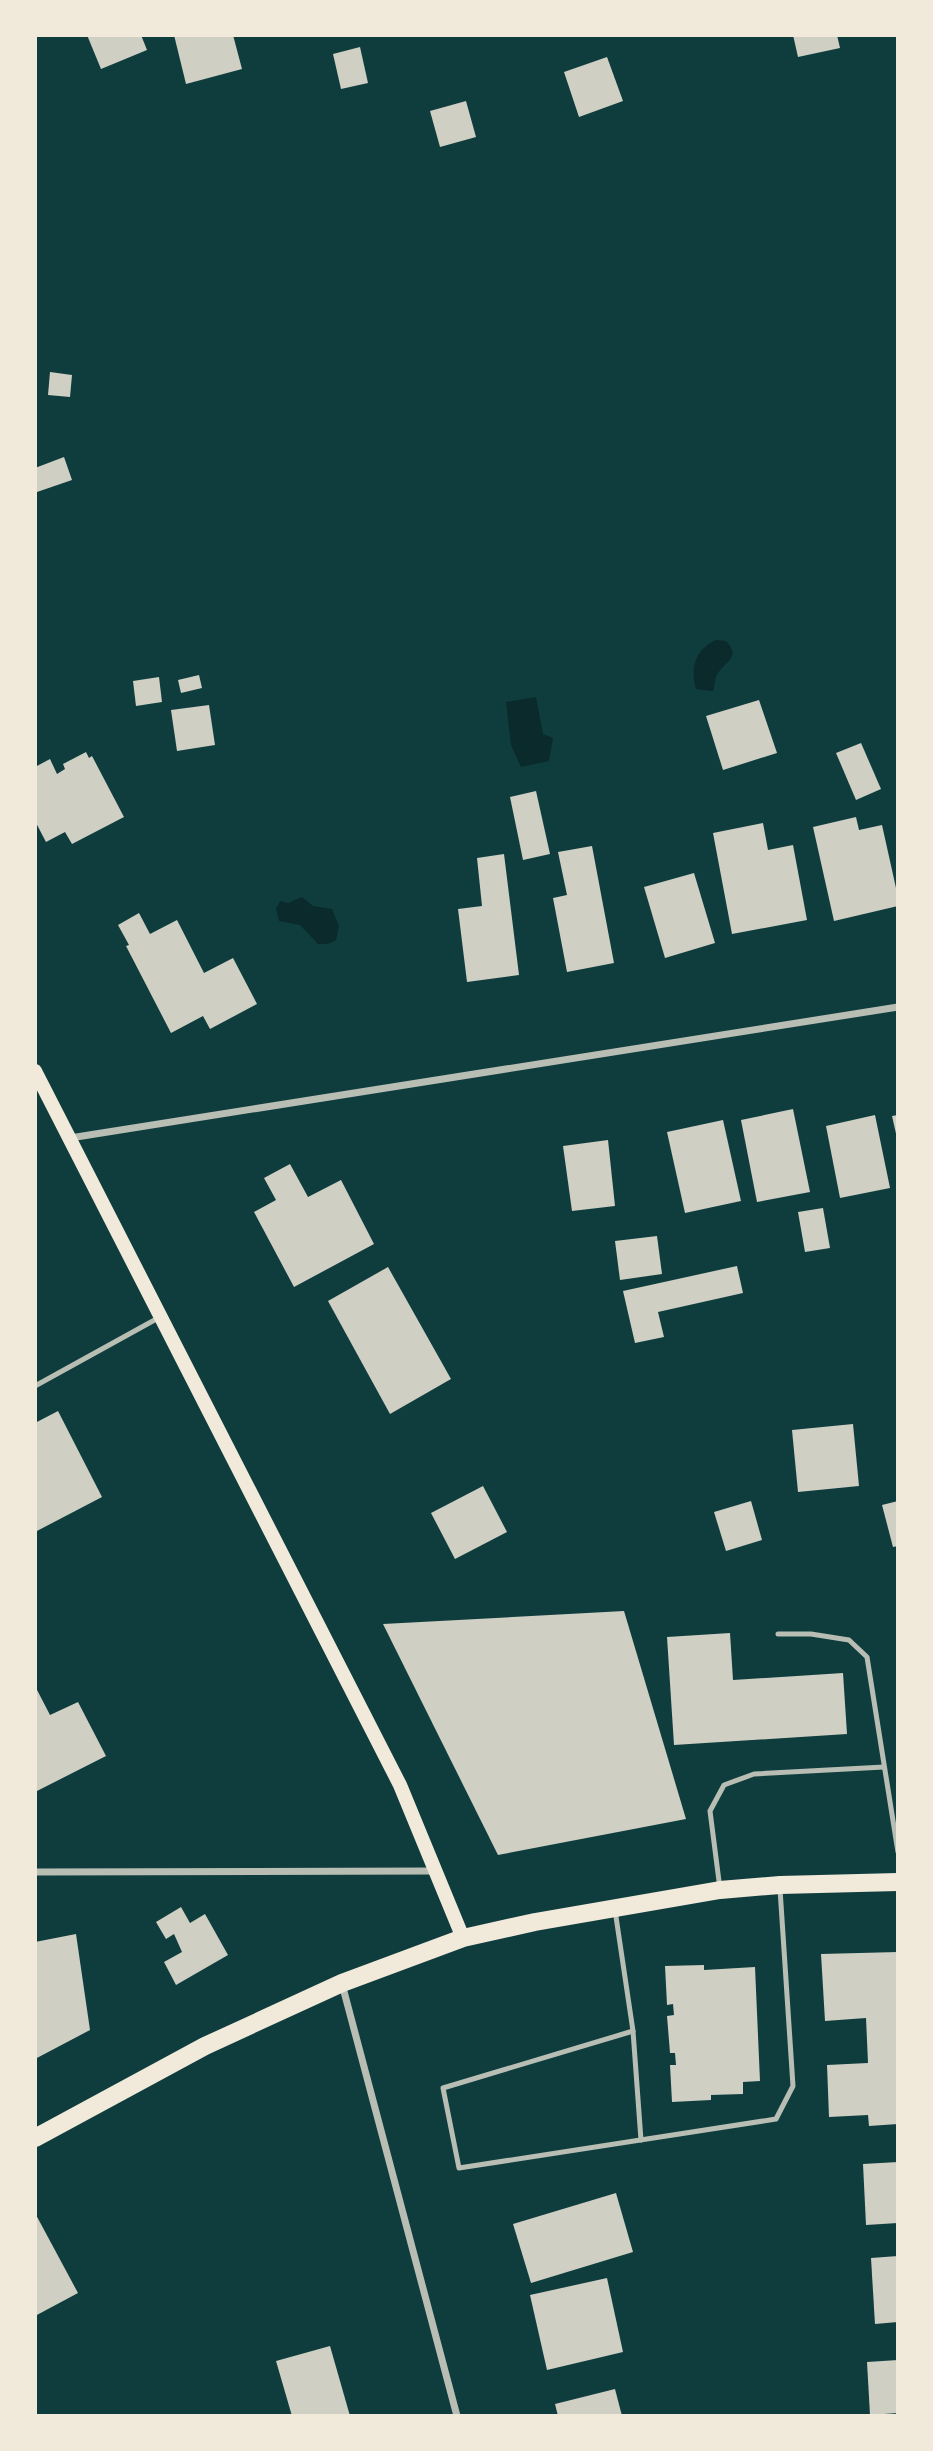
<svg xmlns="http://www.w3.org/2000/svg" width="933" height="2451" font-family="Cabin,sans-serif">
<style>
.water{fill:#0a2a2b}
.building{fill:#cfcfc3}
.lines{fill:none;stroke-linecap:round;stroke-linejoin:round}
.service{stroke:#b8beb3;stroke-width:5}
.minor{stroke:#b8beb3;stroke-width:7}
.secondary{stroke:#f1e9da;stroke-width:14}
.primary{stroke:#f1e9da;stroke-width:18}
</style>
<rect width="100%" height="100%" fill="#0f3d3e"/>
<!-- water -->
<g class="water">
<path d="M716,640L726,641C743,659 722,662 716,677C715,680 714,687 714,690L711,691L696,689C690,669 695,649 716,640Z"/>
<polygon points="536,697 543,734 553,738 549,761 521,767 511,745 506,702"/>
<polygon points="302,897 313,906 332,909 339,926 336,940 328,944 318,944 300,925 279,921 276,909 280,901 288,903"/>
</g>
<!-- building -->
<g class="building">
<polygon points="87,35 141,35 147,50 101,69"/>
<polygon points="174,35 233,35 242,69 186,84"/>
<polygon points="793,35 837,35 840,48 798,57"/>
<polygon points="360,47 368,83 341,89 333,54"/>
<polygon points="607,57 623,101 579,117 564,72"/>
<polygon points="466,101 476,137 440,147 430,111"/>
<polygon points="50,372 72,375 70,397 48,395"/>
<polygon points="64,457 72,480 37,492 35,468"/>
<polygon points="199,675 202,688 181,693 178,680"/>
<polygon points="159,677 162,702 136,706 133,681"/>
<polygon points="759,700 777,753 723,770 706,716"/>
<polygon points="209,705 215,745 177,751 171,710"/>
<polygon points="861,743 881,789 856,800 836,753"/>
<polygon points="86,752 89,758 92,756 124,817 72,844 65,832 46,842 35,821 35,767 50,759 57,774 65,769 63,764"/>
<polygon points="536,791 550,854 523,860 510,797"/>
<polygon points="856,817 859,830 882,825 898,897 898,906 834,921 813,827"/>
<polygon points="763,823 768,850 793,845 807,920 732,934 713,833"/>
<polygon points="592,846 614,963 567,972 553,898 567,895 558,852"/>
<polygon points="504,854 519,975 467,982 458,909 482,906 477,858"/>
<polygon points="694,873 715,943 665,958 644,887"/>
<polygon points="139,913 150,934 177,920 204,973 233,958 257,1004 210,1029 203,1016 171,1033 126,946 129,945 118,925"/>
<polygon points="793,1109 810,1192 757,1202 741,1120"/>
<polygon points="875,1115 890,1188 840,1198 826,1126"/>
<polygon points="898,1115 898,1138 897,1138 892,1116"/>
<polygon points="723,1120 741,1201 685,1213 667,1132"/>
<polygon points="608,1140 615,1206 572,1211 563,1146"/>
<polygon points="290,1164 308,1197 341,1180 374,1244 294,1287 254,1212 276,1200 264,1178"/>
<polygon points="823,1208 830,1248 805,1252 798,1212"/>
<polygon points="657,1236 662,1274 620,1280 615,1241"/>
<polygon points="737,1266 743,1293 658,1312 664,1337 635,1343 623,1291"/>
<polygon points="388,1267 451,1379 390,1414 328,1301"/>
<polygon points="58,1411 102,1497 35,1532 35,1423"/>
<polygon points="853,1424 859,1486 798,1492 792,1430"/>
<polygon points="483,1486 507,1532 455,1559 431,1513"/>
<polygon points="751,1501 762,1540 726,1551 714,1512"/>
<polygon points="898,1501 898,1546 893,1547 882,1505"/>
<polygon points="624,1611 686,1819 498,1855 383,1624"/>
<polygon points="730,1633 733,1680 843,1673 847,1734 674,1745 667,1637"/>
<polygon points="35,1686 50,1715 78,1702 106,1756 35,1792"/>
<polygon points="181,1907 190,1923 205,1914 228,1955 176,1985 164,1962 182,1952 174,1934 166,1939 156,1922"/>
<polygon points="76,1934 90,2030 35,2059 35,1942"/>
<polygon points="898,1952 898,2124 869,2126 868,2115 829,2117 827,2065 868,2063 866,2018 825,2021 821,1954"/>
<polygon points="704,1965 704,1970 755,1967 760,2081 743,2082 743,2094 711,2095 711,2100 672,2102 670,2065 676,2065 675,2053 670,2053 667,2016 674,2015 673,2004 667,2005 665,1966"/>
<polygon points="898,2162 898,2223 866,2225 863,2164"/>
<polygon points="616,2193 633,2252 531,2283 513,2224"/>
<polygon points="35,2213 78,2293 35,2316"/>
<polygon points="898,2256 898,2322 875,2324 871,2258"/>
<polygon points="607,2278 623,2352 547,2370 530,2295"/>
<polygon points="330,2346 350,2416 292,2416 276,2361"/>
<polygon points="898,2360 898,2413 870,2415 867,2362"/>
<polygon points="615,2389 622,2416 558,2416 555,2404"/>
</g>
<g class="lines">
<!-- service -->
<g class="service">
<polyline points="35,1386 160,1317"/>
<polyline points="778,1634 811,1634 849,1640 867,1657 898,1852"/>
<polyline points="720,1889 710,1811 724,1785 754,1774 884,1767"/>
<polyline points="615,1910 633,2031 641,2140"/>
<polyline points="633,2031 443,2088 459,2168 776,2119 793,2086 780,1889"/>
</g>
<!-- minor -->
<g class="minor">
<polyline points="70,1138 898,1007"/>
<polyline points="35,1872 435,1871"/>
<polyline points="342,1984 457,2416"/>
</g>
<!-- secondary -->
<polyline class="secondary" points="35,1071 400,1785 463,1938"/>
<!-- primary -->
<polyline class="primary" points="35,2138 205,2046 342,1983 463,1938 535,1922 720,1890 780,1885 898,1882"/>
</g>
<!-- border -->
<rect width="933" height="2451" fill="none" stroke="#f1e9da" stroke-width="74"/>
</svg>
